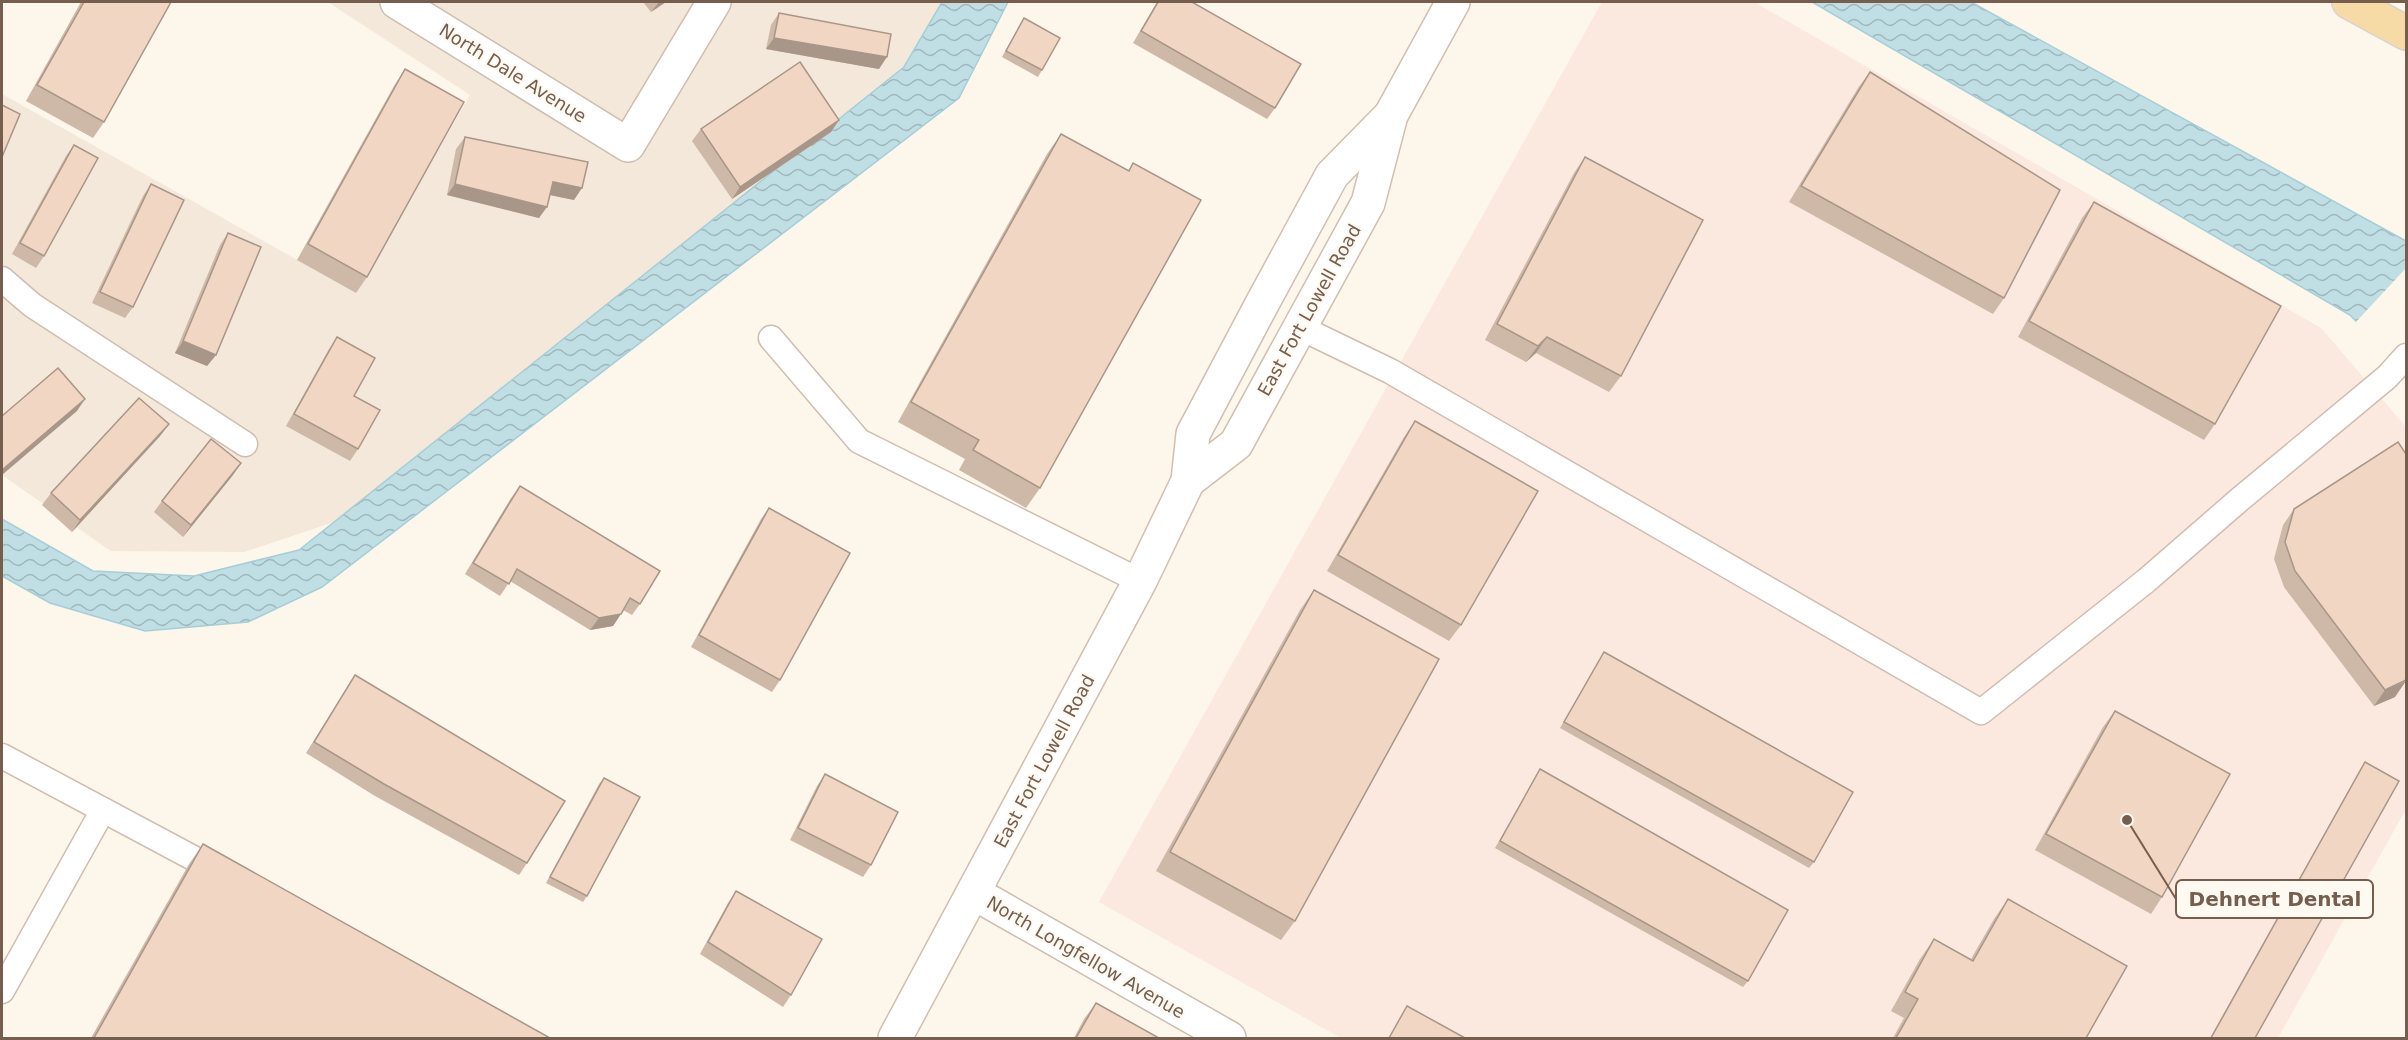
<svg xmlns="http://www.w3.org/2000/svg" width="2408" height="1040" font-family="'DejaVu Sans',sans-serif">
<style>
.residential{fill:#f3e8d9}
.commercial{fill:#fbe8df}
.water{fill:url(#water-waves);stroke:#a6ced7;stroke-width:1.5}
.pier{fill:#fcf6eb}
.lines{fill:none;stroke-linecap:round;stroke-linejoin:round}
.lane-casing{stroke:#cebeb0;stroke-width:27}
.street-casing{stroke:#cebeb0;stroke-width:36}
.secondary-casing{stroke:#d0bfae;stroke-width:36}
.primary-casing{stroke:#d9d2cd;stroke-width:36}
.lane{stroke:#fff;stroke-width:24}
.street{stroke:#fff;stroke-width:33}
.secondary{stroke:#fff;stroke-width:33}
.primary{stroke:#f6dba7;stroke-width:33}
.wall{fill:#ceb8a8}
.shaded-wall{fill:#a89688}
.building{fill:#f0d6c3;stroke:#a89688;stroke-width:1.5}
.labels{text-anchor:middle;dominant-baseline:central;stroke-width:4.5;stroke-linejoin:round;paint-order:stroke}
.street-label{font-size:18px;fill:#765e4e;stroke:#fefaf1}
.leader{fill:none;stroke:#765e4e;stroke-width:2}
.callout-dot{fill:#765e4e;stroke:#fefaf1;stroke-width:2}
.callout{fill:#fefaf1;stroke:#765e4e;stroke-width:2}
.callout-label{font-size:20px;text-anchor:middle;font-weight:bold;fill:#765e4e}
</style>
<defs>
<pattern id="water-waves" width="16" height="10" patternUnits="userSpaceOnUse" patternTransform="scale(1.5)"><rect width="16" height="10" fill="#bfdfe5"/><path d="M0 5q4-4 8 0t8 0" fill="none" stroke="#a0b8bc"/></pattern>
</defs>
<rect width="100%" height="100%" fill="#fcf6eb"/>
<!-- residential -->
<polygon class="residential" points="328,2 944,2 904,67 334,522 244,552 111,551 2,475 2,94 356,293 470,95"/>
<!-- commercial -->
<polygon class="commercial" points="1602,2 1754,2 2321,328 2406,427 2406,809 2278,1038 1341,1038 1099,902"/>
<!-- water -->
<g class="water">
<polygon points="942,2 1008,2 959,98 322,587 248,622 145,631 50,603 2,576 2,519 93,571 194,576 299,550 904,67"/>
<polygon points="1812,2 1971,2 2406,241 2406,373 2350,315"/>
</g>
<!-- pier -->
<polygon class="pier" points="2406,268 2406,376 2354,324"/>
<g class="lines">
<defs>
<g id="lane">
<polyline points="2,279 32,305 245,444"/>
<polyline points="1299,327 1390,371 1981,712 2147,580 2239,500 2387,377 2406,356"/>
<polyline points="771,338 859,441 1140,581"/>
<polyline points="2,756 223,874"/>
<polyline points="2,991 103,810"/>
</g>
<g id="street">
<polyline points="397,2 628,145 714,2"/>
<polyline points="974,893 1229,1038"/>
</g>
<g id="secondary">
<polyline points="1188,481 1236,444 1368,203 1391,115 1453,2"/>
<polyline points="895,1038 1140,581 1188,481 1193,434 1263,302 1332,175 1391,115"/>
</g>
<polyline id="primary" points="2349,2 2406,33"/>
</defs>
<!-- lane casing -->
<use href="#lane" class="lane-casing"/>
<!-- street casing -->
<use href="#street" class="street-casing"/>
<!-- secondary casing -->
<use href="#secondary" class="secondary-casing"/>
<!-- primary casing -->
<use href="#primary" class="primary-casing"/>
<!-- lane -->
<use href="#lane" class="lane"/>
<!-- street -->
<use href="#street" class="street"/>
<!-- secondary -->
<use href="#secondary" class="secondary"/>
<!-- primary -->
<use href="#primary" class="primary"/>
</g>
<!-- wall -->
<g class="wall">
<polygon points="81,2 171,2 104,122 93,138 26,101"/>
<polygon points="643,2 666,2 651,12"/>
<polygon points="1157,2 1192,2 1275,108 1267,119 1133,43"/>
<polygon points="779,13 879,69 766,49 771,25"/>
<polygon points="1024,18 1042,70 1038,77 1002,57"/>
<polygon points="405,69 367,277 356,293 297,260 394,86"/>
<polygon points="1870,72 2004,298 1993,314 1789,202 1858,88"/>
<polygon points="839,120 831,132 732,199 692,141 701,129"/>
<polygon points="1061,134 1128,171 1133,163 1040,488 1026,508 959,470 965,459 898,422 1047,154"/>
<polygon points="465,137 574,200 550,195 539,218 447,195 456,149"/>
<polygon points="74,145 44,256 36,268 12,254 66,156"/>
<polygon points="1585,157 1621,376 1609,392 1536,353 1526,362 1485,340 1574,173"/>
<polygon points="151,184 133,307 125,318 92,303 143,196"/>
<polygon points="2094,202 2215,424 2204,440 2018,337 2082,218"/>
<polygon points="228,233 216,355 207,366 175,353 220,245"/>
<polygon points="337,337 354,396 358,449 350,461 286,426 329,349"/>
<polygon points="1415,421 1461,625 1449,641 1327,571 1404,437"/>
<polygon points="169,424 160,436 72,532 42,505 51,493"/>
<polygon points="233,475 183,537 154,512 162,501"/>
<polygon points="520,486 640,604 632,615 623,610 613,626 590,630 510,581 500,596 465,574 511,498"/>
<polygon points="769,508 780,680 772,692 691,647 761,519"/>
<polygon points="2294,509 2395,697 2374,706 2284,587 2274,559 2283,525"/>
<polygon points="1314,590 1295,921 1281,940 1156,871 1300,610"/>
<polygon points="1604,652 1814,862 1809,868 1560,728"/>
<polygon points="355,675 527,863 519,875 375,796 306,753"/>
<polygon points="2115,711 2162,897 2151,914 2035,850 2103,727"/>
<polygon points="2365,762 2255,1038 2210,1038 2361,768"/>
<polygon points="1540,769 1748,981 1743,987 1495,848"/>
<polygon points="825,774 871,865 863,877 790,840 817,786"/>
<polygon points="604,778 587,896 583,902 546,883 599,784"/>
<polygon points="203,844 550,1038 91,1038 189,864"/>
<polygon points="736,891 791,995 783,1007 700,954 728,903"/>
<polygon points="2008,899 2086,1038 1893,1038 1904,1018 1891,1011 1920,959 1934,939 1971,959 1994,919"/>
<polygon points="1096,1003 1159,1038 1074,1038 1084,1019"/>
</g>
<!-- shaded-wall -->
<g class="shaded-wall">
<polygon points="659,2 666,2 651,12"/>
<polygon points="774,38 887,57 879,69 766,49"/>
<polygon points="839,120 831,132 732,199 740,187"/>
<polygon points="553,182 582,188 574,200 545,194"/>
<polygon points="455,184 547,207 539,218 447,195"/>
<polygon points="1547,337 1536,353 1526,362 1538,346"/>
<polygon points="183,341 216,355 207,366 175,353"/>
<polygon points="85,399 77,411 2,475 2,470"/>
<polygon points="169,424 160,436 72,532 80,520"/>
<polygon points="241,463 233,475 183,537 191,525"/>
<polygon points="621,614 613,626 590,630 599,618"/>
<polygon points="2406,681 2395,697 2374,706 2385,690"/>
</g>
<!-- building -->
<g class="building">
<polygon points="84,2 171,2 104,122 37,85"/>
<polygon points="1158,2 1192,2 1301,64 1275,108 1141,31"/>
<polygon points="779,13 891,34 887,57 774,38"/>
<polygon points="1024,18 1060,38 1042,70 1006,51"/>
<polygon points="800,62 839,120 740,187 701,129"/>
<polygon points="405,69 464,102 367,277 308,244"/>
<polygon points="1870,72 2060,190 2004,298 1801,186"/>
<polygon points="2,105 20,114 2,157"/>
<polygon points="1061,134 1129,171 1133,163 1201,200 1040,488 973,450 979,440 911,402"/>
<polygon points="465,137 588,162 582,188 553,182 547,207 455,184"/>
<polygon points="74,145 98,158 44,256 20,243"/>
<polygon points="1585,157 1703,220 1621,376 1547,337 1538,346 1497,324"/>
<polygon points="151,184 184,200 133,307 100,292"/>
<polygon points="2094,202 2281,306 2215,424 2029,321"/>
<polygon points="228,233 261,247 216,355 183,341"/>
<polygon points="337,337 375,358 354,396 380,410 358,449 294,414"/>
<polygon points="58,368 85,399 2,470 2,416"/>
<polygon points="139,398 169,424 80,520 51,493"/>
<polygon points="1415,421 1538,491 1461,625 1338,555"/>
<polygon points="211,439 241,463 191,525 162,501"/>
<polygon points="2398,442 2406,454 2406,680 2385,690 2295,571 2285,542 2294,509"/>
<polygon points="520,486 660,571 640,604 630,598 621,614 599,618 517,569 509,584 473,563"/>
<polygon points="769,508 850,553 780,680 699,635"/>
<polygon points="1314,590 1439,659 1295,921 1170,852"/>
<polygon points="1604,652 1853,792 1814,862 1564,722"/>
<polygon points="355,675 565,801 527,863 384,784 314,742"/>
<polygon points="2115,711 2230,774 2162,897 2046,834"/>
<polygon points="2365,762 2399,781 2255,1038 2211,1038"/>
<polygon points="1540,769 1788,910 1748,981 1500,841"/>
<polygon points="825,774 898,812 871,865 798,828"/>
<polygon points="604,778 640,797 587,896 550,877"/>
<polygon points="203,844 550,1038 94,1038"/>
<polygon points="736,891 822,939 791,995 708,942"/>
<polygon points="2008,899 2127,966 2086,1038 1896,1038 1918,999 1905,992 1934,939 1973,961"/>
<polygon points="1096,1003 1159,1038 1076,1038"/>
<polygon points="1407,1006 1465,1038 1389,1038"/>
</g>
<g class="labels">
<!-- street labels -->
<g class="street-label">
<text transform="translate(513 73) rotate(32)">North Dale Avenue</text>
<text transform="translate(1309 310) rotate(-61)">East Fort Lowell Road</text>
<text transform="translate(1044 761) rotate(-62)">East Fort Lowell Road</text>
<text transform="translate(1086 957) rotate(30)">North Longfellow Avenue</text>
</g>
</g>
<!-- callouts -->
<path class="leader" d="M2127 820L2176 899"/>
<circle class="callout-dot" cx="2127" cy="820" r="6"/>
<rect class="callout" x="2176" y="880" width="197" height="38" rx="6"/>
<g class="callout-label">
<text x="2275" y="906">Dehnert Dental</text>
</g>
<!-- border -->
<rect width="2408" height="1040" fill="none" stroke="#765e4e" stroke-width="6"/>
</svg>
